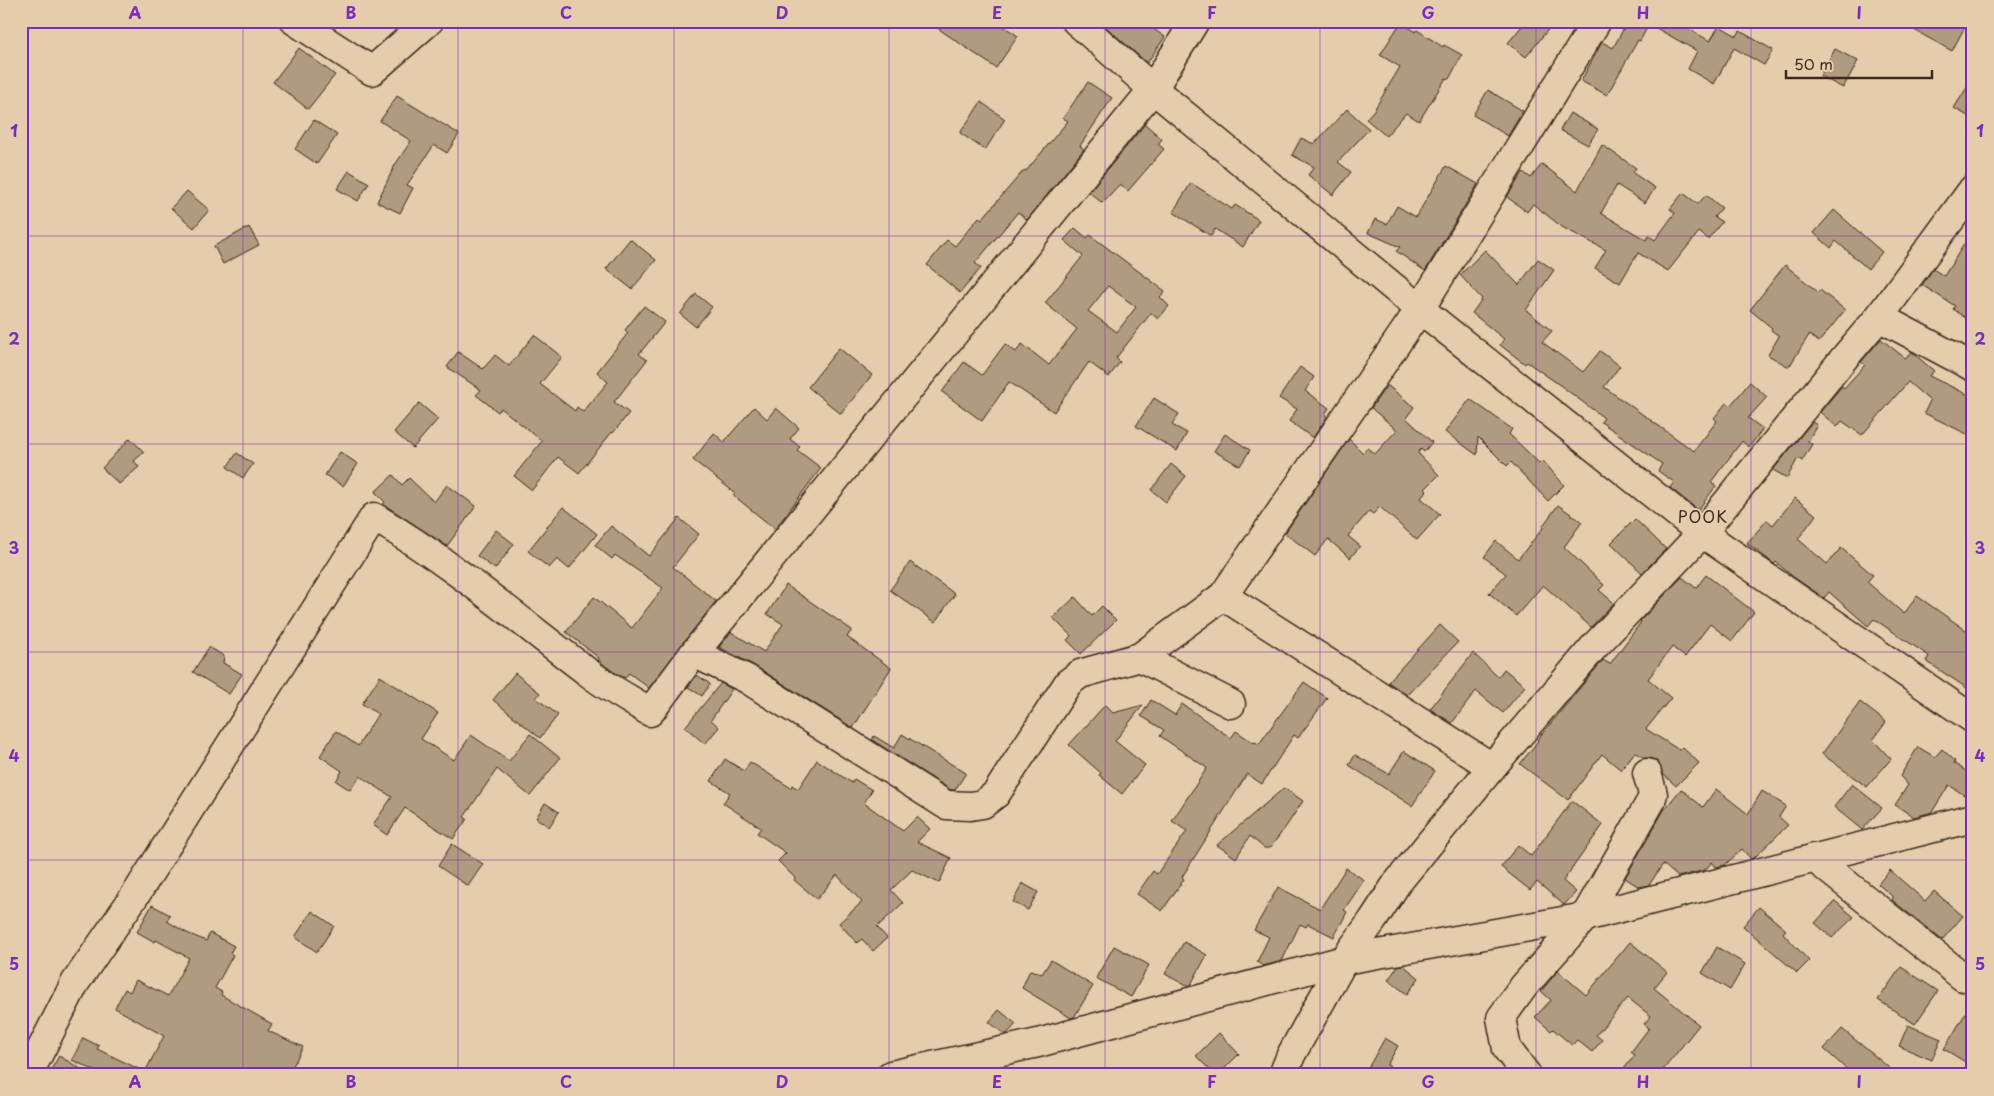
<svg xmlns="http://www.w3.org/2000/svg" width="1994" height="1096" font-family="'Playpen Sans',sans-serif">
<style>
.building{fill:#b09a80;stroke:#3b2a1e;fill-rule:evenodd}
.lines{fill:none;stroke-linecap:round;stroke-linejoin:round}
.minor-casing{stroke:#3b2a1e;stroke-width:31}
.minor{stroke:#e4ccac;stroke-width:28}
.grid{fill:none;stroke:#7b2cbf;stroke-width:1;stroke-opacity:0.55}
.labels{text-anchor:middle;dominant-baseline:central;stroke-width:4;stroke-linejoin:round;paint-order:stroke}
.quarter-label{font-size:16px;letter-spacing:1px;fill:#3b2a1e;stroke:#e4ccac}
.neatline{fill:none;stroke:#7b2cbf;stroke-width:2}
.grid-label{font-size:16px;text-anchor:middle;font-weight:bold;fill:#7b2cbf}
</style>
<rect width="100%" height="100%" fill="#e4ccac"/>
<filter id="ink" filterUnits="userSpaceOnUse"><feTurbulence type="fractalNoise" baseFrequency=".02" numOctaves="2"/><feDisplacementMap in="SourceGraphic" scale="10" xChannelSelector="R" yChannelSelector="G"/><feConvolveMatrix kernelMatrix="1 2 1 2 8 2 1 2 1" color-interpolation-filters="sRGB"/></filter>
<g filter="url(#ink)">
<!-- building -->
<g class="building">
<polygon points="927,21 996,21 1018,36 996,68"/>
<polygon points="1110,21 1142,21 1165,37 1147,63 1106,27"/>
<polygon points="1526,21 1555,21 1526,57 1508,43"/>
<polygon points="1628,21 1675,21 1710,41 1719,26 1737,36 1740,31 1773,50 1764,65 1734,48 1714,84 1688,69 1697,51 1649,24 1640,41 1638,40 1607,95 1581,81 1602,42 1613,48"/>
<polygon points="1898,21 1968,21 1952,51"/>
<polygon points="1401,22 1416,32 1417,30 1443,47 1444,45 1462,55 1449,79 1446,78 1419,121 1406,113 1386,136 1366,119 1374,110 1400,67 1380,55"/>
<polygon points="299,48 335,75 308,109 273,82"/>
<polygon points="1835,49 1858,61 1843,88 1820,76"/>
<polygon points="1973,78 1973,119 1954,108"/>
<polygon points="1088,82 1112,98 1080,146 1084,149 1027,220 1018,212 975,263 981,268 960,293 927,265 947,240 955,246 979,217 982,219 1024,170 1026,171 1068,121 1063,118"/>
<polygon points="1488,90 1523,111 1508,136 1473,115"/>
<polygon points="397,96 459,134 447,153 434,145 407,185 413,188 400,213 377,202 395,165 411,141 380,121"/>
<polygon points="981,102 1005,119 985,150 960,133"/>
<polygon points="1347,109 1369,129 1338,162 1351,172 1333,195 1308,175 1314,167 1292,155 1301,138 1314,144"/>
<polygon points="1570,113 1598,129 1588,145 1560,130"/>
<polygon points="314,120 337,135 317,164 295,149"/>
<polygon points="1145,124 1162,139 1158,144 1164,149 1128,191 1120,184 1102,203 1089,192"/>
<polygon points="1602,145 1636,168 1633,173 1655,188 1645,203 1617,185 1601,213 1646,240 1649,236 1655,240 1675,213 1670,209 1683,193 1698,204 1706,195 1722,208 1714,217 1722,222 1708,239 1699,232 1668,271 1638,253 1620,283 1595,268 1606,250 1562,227 1533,204 1527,212 1507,197 1523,172 1531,178 1542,164 1577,191"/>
<polygon points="1446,166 1478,184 1425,271 1396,251 1400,247 1368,233 1375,219 1387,224 1397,206 1416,217"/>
<polygon points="349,171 369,183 358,201 337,189"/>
<polygon points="1191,183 1232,209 1235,205 1259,220 1243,247 1215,229 1211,236 1173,212"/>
<polygon points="187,191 209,210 194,228 171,208"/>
<polygon points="1834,210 1882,252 1868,269 1836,241 1831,248 1814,233"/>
<polygon points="249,227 259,245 223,264 214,246"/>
<path d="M1075,228L1087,238L1090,235L1165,291L1160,297L1169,306L1158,319L1151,313L1116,358L1120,362L1109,377L1089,362L1054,412L1009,382L982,421L942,392L964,362L982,375L1005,344L1016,352L1022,344L1049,365L1077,329L1045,303L1083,256L1064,240ZM1108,286L1136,307L1117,332L1088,311Z"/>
<polygon points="1973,230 1973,310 1967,319 1953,309 1955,306 1922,285 1933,269 1944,276"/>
<polygon points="630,239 656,260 632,289 606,269"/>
<polygon points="1485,250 1519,285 1538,259 1554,270 1526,310 1552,331 1542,342 1583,372 1600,351 1620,366 1604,387 1694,451 1717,421 1714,418 1726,403 1730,406 1750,382 1767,397 1748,418 1763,429 1749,447 1742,441 1711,482 1716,486 1698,510 1670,488 1674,482 1658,471 1662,464 1601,422 1604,418 1564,388 1527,362 1525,364 1500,345 1504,339 1472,313 1482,299 1460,275"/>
<polygon points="1785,265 1818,292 1820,290 1845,310 1819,342 1809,335 1789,367 1768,355 1779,336 1771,330 1772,328 1750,310"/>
<polygon points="696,294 712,307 696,327 680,314"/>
<polygon points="644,306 665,322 639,354 647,360 614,402 629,413 613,433 612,432 579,473 558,457 532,490 514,476 542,441 501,408 498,412 476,395 481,390 447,367 458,352 483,369 495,355 509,366 534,335 562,357 540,384 575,411 577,407 583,412 608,382 597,372 628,333 625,330"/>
<polygon points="1881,339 1905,358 1912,352 1934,371 1929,376 1973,397 1973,437 1924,413 1930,401 1908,382 1862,435 1842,421 1837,427 1820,412 1842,386 1844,388 1865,365 1861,362"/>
<polygon points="839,348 872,375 841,414 808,387"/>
<polygon points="1300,367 1314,377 1305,391 1329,408 1325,414 1327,417 1313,438 1289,421 1297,409 1279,398"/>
<polygon points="1387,385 1414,407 1406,418 1432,442 1424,452 1421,449 1418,453 1439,475 1425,489 1427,491 1421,498 1440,514 1417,540 1380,507 1373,514 1369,511 1348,536 1360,546 1350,558 1328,539 1315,556 1285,533 1349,439 1363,453 1367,448 1375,454 1397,430 1371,408"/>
<polygon points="1154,398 1179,414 1172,425 1187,433 1177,451 1136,426"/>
<polygon points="1470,399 1512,429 1509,434 1540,464 1543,461 1564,485 1548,501 1511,462 1507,466 1478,437 1477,455 1445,432"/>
<polygon points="419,403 438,419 413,448 394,432"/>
<polygon points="754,407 767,419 776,408 799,428 790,439 800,447 797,450 821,468 775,529 733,495 735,493 693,460 714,433 724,442"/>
<polygon points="1812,422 1817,425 1808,441 1812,444 1802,461 1798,458 1787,478 1773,470"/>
<polygon points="1225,434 1250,450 1240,466 1214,451"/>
<polygon points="130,438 144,452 134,461 139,467 119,484 102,468"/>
<polygon points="340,452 358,464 343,486 325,475"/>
<polygon points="237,453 253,464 243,478 227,467"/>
<polygon points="1171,464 1186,476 1166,502 1151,490"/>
<polygon points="393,475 402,485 409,478 434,502 447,485 476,506 447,546 383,504 385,502 375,492"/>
<polygon points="1795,498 1816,515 1798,539 1827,564 1841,548 1873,575 1867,582 1904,614 1917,596 1973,635 1973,692 1926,661 1929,656 1874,619 1868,626 1829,592 1824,598 1792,576 1776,562 1774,564 1747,543 1767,520 1773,525"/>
<polygon points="1558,505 1582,522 1564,547 1604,585 1599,590 1614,603 1591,627 1543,585 1516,616 1489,593 1506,574 1484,557 1496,541 1518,559 1543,528 1542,527"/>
<polygon points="563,507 597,534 569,569 557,559 549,568 528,551"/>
<polygon points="679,518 699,534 673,567 716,601 649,688 629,673 625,678 612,671 598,660 599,658 566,632 594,597 632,628 663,588 615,555 612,559 595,545 611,526 649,556"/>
<polygon points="1635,519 1666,549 1642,573 1611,543"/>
<polygon points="496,530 514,544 495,569 477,556"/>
<polygon points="910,562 955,594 935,622 890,590"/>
<polygon points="1706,575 1754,612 1732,641 1710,624 1685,657 1672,647 1648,679 1671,698 1646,729 1679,750 1682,747 1699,763 1676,786 1663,774 1658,762 1651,758 1644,758 1635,752 1621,770 1602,754 1568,800 1520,764 1538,741 1537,740 1603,660 1610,664 1641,622 1640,621 1682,577 1696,588"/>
<polygon points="786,585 852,630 847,637 891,668 853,728 755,666 719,647 731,632 764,652 783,624 767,614"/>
<polygon points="1075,597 1092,616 1102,606 1116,620 1081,654 1067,640 1071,636 1053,618"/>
<polygon points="1440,625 1458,642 1407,695 1388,682"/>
<polygon points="209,647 224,656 223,663 242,674 229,694 193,672"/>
<polygon points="1473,653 1498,677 1504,669 1525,686 1503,713 1476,691 1452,723 1430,709"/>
<polygon points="515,673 540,693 536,698 558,715 540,738 493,700"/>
<polygon points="697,675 710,684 702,696 688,687"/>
<polygon points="380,676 438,713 421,739 454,760 471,735 509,761 530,734 560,758 530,796 497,769 464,817 467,819 453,839 405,808 387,835 373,825 392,797 360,776 350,790 336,781 342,771 320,756 336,731 358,746 378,714 362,704"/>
<polygon points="1304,682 1327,698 1298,738 1294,735 1262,784 1247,774 1182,877 1184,879 1162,911 1137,894 1153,871 1157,874 1187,831 1172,821 1207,768 1160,736 1164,730 1141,716 1151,700 1175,715 1182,704 1231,738 1236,731 1254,743 1255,742 1259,744"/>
<polygon points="721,683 732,689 711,720 719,727 705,744 685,727"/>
<polygon points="1860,702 1886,722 1873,740 1891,759 1867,787 1822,754"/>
<polygon points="1105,705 1113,713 1143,705 1115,741 1145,765 1122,794 1099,775 1101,773 1069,745"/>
<polygon points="902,734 966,773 955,790 951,790 872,740 874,736 894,748"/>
<polygon points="1918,747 1935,757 1942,749 1955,761 1954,763 1973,776 1973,783 1964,795 1949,785 1932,812 1914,817 1895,805 1908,785 1900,776"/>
<polygon points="1404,751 1435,771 1412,806 1349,765 1355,755 1389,774"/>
<polygon points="725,759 744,771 750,762 791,788 792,785 798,789 817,760 852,783 854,779 872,790 864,803 903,831 917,817 930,829 917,842 951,858 939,883 912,870 891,890 903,903 877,927 887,938 873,951 862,939 857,943 839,923 862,902 837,875 817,899 794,880 795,878 778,861 786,853 757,833 761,828 723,803 730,793 711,781"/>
<polygon points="1852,784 1882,808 1862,830 1834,807"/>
<polygon points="1284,788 1303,801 1285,828 1270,848 1264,848 1250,836 1236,858 1217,845"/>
<polygon points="1681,789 1703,807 1716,789 1748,814 1762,791 1786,806 1779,817 1788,825 1755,857 1751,859 1742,849 1725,865 1716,867 1712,862 1705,870 1678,877 1663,864 1649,885 1639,887 1625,878 1664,810"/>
<polygon points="1572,801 1603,825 1563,881 1576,892 1564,905 1537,882 1530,890 1501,867 1518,845 1531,856"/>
<polygon points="545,803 559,812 549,827 536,818"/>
<polygon points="452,844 483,864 468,886 438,866"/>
<polygon points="1346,868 1364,880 1344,910 1347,912 1334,937 1308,924 1306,927 1300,924 1282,961 1263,966 1257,962 1269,937 1254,930 1278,887 1320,909"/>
<polygon points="1890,870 1925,901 1934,891 1963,916 1942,940 1892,900 1893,897 1878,884"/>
<polygon points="1022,883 1038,892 1028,910 1013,902"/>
<polygon points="1835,901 1854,917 1832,938 1815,923"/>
<polygon points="152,905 170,915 167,921 187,933 206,941 210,933 234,946 230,953 233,955 215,988 222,992 221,995 272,1024 268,1031 303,1047 288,1075 104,1075 72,1060 83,1038 99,1046 97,1049 145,1072 164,1036 115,1008 125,989 130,992 136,980 168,996 189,958 156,940 155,942 137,932"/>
<polygon points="1759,907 1786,930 1783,933 1809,961 1797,973 1743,926"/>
<polygon points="312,911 334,926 317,952 295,937"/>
<polygon points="1184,942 1207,955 1190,986 1187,986 1165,974"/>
<polygon points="1630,942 1667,972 1654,988 1699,1025 1659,1075 1619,1075 1635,1055 1631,1052 1649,1028 1644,1024 1651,1016 1628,998 1596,1035 1602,1040 1592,1052 1577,1040 1572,1045 1553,1029 1551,1031 1535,1017 1551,1000 1541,991 1558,971 1586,995"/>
<polygon points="1114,946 1149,965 1131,997 1096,978"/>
<polygon points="1717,947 1745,964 1730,990 1702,973"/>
<polygon points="1051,960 1093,986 1074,1017 1071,1018 1022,988 1030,970 1042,974"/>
<polygon points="1403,965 1419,978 1407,994 1388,980 1398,966"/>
<polygon points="1901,967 1938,991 1915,1024 1878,1000"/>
<polygon points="1973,1001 1973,1053 1967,1063 1944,1049"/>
<polygon points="999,1010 1016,1024 1007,1034 1004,1034 989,1022"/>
<polygon points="1908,1025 1941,1039 1932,1060 1899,1046"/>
<polygon points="1842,1029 1898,1075 1853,1075 1824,1049"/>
<polygon points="1219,1033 1239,1054 1218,1075 1215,1075 1196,1056"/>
<polygon points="1385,1038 1398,1046 1387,1065 1405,1075 1364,1075"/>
<polygon points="59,1056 91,1075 48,1075"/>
</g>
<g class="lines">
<defs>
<g id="minor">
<polyline points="295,21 372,71 429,21"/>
<polyline points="1076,21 1153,89 1420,309 1702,533 1973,719"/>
<polyline points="1879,317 1973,367"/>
<polyline points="1223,596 1492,767"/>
<polyline points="694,653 747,679 946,805 970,806 983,804 996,794 1068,683 1080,674 1140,657 1223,596 1420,309 1597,21"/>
<polyline points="1140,657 1231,704"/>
<polyline points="1814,858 1963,977"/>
<path d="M28,1075L75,983L138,891L374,517C450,562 519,620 589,673C608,688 630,699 650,712L694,653L1153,89L1195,21"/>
<polyline points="891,1075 1038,1043 1344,960 1585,917 1973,818"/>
<polyline points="1283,1075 1291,1055 1344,960 1373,920 1397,883 1492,767 1593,648 1702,533 1845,357 1879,317 1973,189"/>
<polyline points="1527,1075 1507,1049 1501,1018 1524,986 1585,917 1651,801 1653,794 1647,773"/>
</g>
</defs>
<!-- minor casing -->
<use href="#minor" class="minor-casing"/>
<!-- minor -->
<use href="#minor" class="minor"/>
</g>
</g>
<!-- grid -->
<path class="grid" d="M243,21V1075M458,21V1075M674,21V1075M889,21V1075M1105,21V1075M1320,21V1075M1536,21V1075M1751,21V1075M21,236H1973M21,444H1973M21,652H1973M21,860H1973"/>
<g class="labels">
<!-- quarter labels -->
<g class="quarter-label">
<text x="1703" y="516">POOK</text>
</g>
</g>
<!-- margin -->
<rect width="1994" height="1096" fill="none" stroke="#e4ccac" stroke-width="55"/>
<!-- scale -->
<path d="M1786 70v8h146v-8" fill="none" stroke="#3b2a1e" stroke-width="2.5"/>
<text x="1794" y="70" font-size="15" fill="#3b2a1e" stroke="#e4ccac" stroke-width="4" paint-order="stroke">50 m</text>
<rect x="28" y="28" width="1938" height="1040" class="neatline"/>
<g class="grid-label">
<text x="135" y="19">A</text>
<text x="351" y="19">B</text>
<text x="566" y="19">C</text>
<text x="782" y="19">D</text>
<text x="997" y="19">E</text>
<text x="1212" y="19">F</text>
<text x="1428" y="19">G</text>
<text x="1643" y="19">H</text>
<text x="1859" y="19">I</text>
<text x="14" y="137">1</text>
<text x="1980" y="137">1</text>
<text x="14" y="345">2</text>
<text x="1980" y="345">2</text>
<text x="14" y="554">3</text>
<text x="1980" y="554">3</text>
<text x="14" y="762">4</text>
<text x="1980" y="762">4</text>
<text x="14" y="970">5</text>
<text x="1980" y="970">5</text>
<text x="135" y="1088">A</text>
<text x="351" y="1088">B</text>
<text x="566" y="1088">C</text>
<text x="782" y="1088">D</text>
<text x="997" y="1088">E</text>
<text x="1212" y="1088">F</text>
<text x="1428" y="1088">G</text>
<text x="1643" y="1088">H</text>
<text x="1859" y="1088">I</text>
</g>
</svg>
